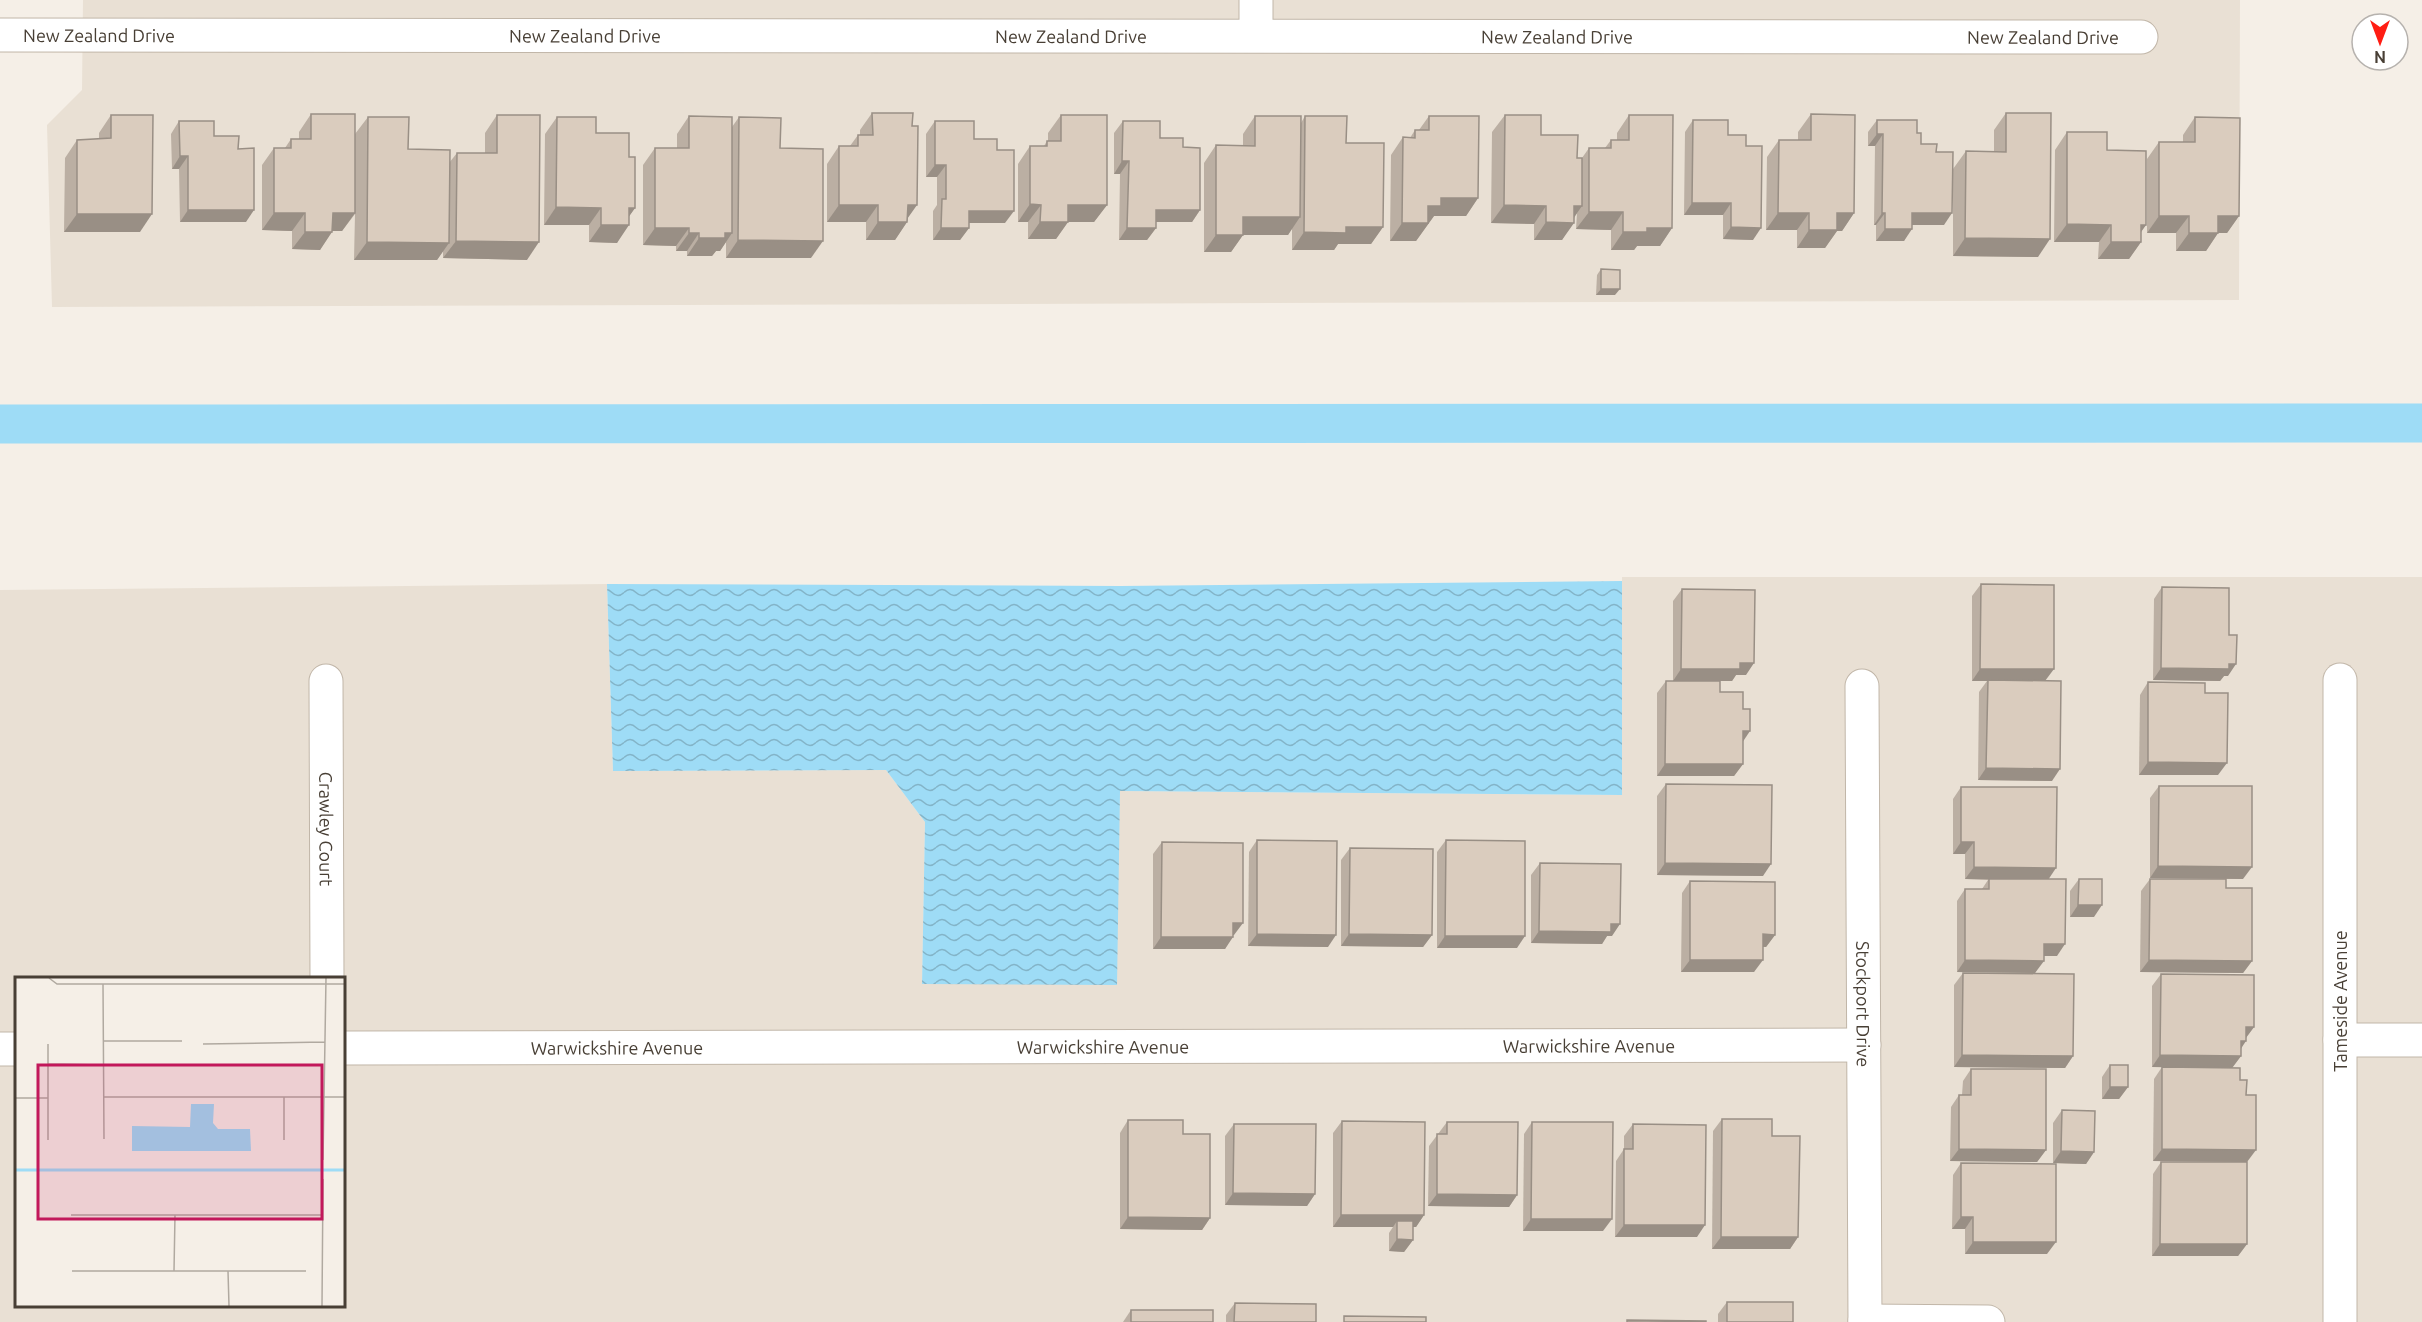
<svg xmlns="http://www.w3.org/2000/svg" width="2422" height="1322" font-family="Ubuntu,sans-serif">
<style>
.residential{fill:#e9e0d4;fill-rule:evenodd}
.water{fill:url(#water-waves)}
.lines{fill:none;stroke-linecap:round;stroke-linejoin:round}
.canal{stroke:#9edcf6;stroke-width:39}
.minor-casing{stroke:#c1b6a8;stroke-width:35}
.minor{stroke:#fff;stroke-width:33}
.wall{fill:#bbafa3}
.shaded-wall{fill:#998f85}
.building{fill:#daccbe;stroke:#998f85;stroke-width:1.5}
.labels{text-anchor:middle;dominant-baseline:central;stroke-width:4.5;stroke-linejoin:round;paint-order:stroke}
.street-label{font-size:18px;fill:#483f35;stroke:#fff}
.inset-river{fill:none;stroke:#9edcf6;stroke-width:3}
.inset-road{fill:none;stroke:#b0a9a0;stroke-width:1.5}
.view{fill:#c2185b;fill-opacity:0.15;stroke:#c2185b;stroke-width:3}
.inset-edge{fill:none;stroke:#483f35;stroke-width:3}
</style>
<defs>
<pattern id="water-waves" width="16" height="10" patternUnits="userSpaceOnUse" patternTransform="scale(1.5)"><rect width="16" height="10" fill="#9edcf6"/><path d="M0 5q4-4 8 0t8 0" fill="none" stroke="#83b4c8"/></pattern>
</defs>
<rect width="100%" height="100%" fill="#f5efe7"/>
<!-- residential -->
<g class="residential">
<polygon points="83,0 2240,0 2239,300 52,307 47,125 82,90"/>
<path d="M1622,577H2422V1322H0V590L607,584L613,771L886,770L925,822L922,984L1120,791L1622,795ZM16,978H344V1306H16Z"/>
</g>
<!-- water -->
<polygon class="water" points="1622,581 1622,795 1120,791 1117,985 922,984 925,822 886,770 613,771 607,584 1120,586"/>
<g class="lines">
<!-- canal -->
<polyline class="canal" points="0,424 2422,423"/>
<defs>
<g id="minor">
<path id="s1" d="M0,35L2141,37"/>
<polyline points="1256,35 1256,0"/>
<polyline points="2340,680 2340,1322"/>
<path id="s2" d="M326,681L327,978"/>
<path id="s3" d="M1862,686L1865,1322"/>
<polyline points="2340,1040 2422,1040"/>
<path id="s4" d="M344,1048L1864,1045"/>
<polyline points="0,1049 16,1049"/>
<polyline points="1865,1321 1988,1322"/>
</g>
</defs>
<!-- minor casing -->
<use href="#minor" class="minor-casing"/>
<!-- minor -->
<use href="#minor" class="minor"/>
</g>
<!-- wall -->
<g class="wall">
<polygon points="872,113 908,219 907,222 895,240 866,240 866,222 827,222 827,164 839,146 850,146 858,135 860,135 860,130"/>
<polygon points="2006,113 2038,257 1953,256 1953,169 1966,151 1994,151 1994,130"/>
<polygon points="311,114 355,134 368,117 408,149 449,163 457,153 485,153 485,133 497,115 527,260 443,258 443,251 437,260 354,260 355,214 342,231 332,231 320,250 292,249 292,231 262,230 262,165 274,148 285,148 291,139 299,139 299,132"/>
<polygon points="1811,114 1854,213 1842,231 1837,231 1825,248 1797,248 1797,230 1766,230 1767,157 1779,140 1798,140 1798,132"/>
<polygon points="111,115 140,232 64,232 65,158 77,140 99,139 99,133"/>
<polygon points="1061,115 1107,205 1094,222 1068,222 1056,239 1028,239 1028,222 1018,222 1018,164 1030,146 1044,146 1047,141 1048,141 1048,133"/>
<polygon points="1505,115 1541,135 1577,158 1582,158 1589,148 1605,148 1611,140 1617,140 1617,133 1629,115 1672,228 1660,246 1637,246 1634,250 1611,250 1611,230 1576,229 1577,213 1562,240 1534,240 1534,224 1491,223 1492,132"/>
<polygon points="689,116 732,127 739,117 780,148 811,258 726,258 726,242 720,251 716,251 712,256 687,256 687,251 676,251 676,246 643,245 643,165 655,148 677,148 677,134"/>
<polygon points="1255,116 1301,123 1305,116 1346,143 1383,227 1371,244 1338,244 1334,250 1292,250 1292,228 1288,235 1243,235 1231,252 1204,252 1204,163 1216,145 1243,146 1243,134"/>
<polygon points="1429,116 1478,198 1466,216 1434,216 1416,241 1390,241 1391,155 1403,137 1410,138 1415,130 1419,130"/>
<polygon points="557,117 596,133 629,157 635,208 629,216 617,243 589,242 589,225 544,225 545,134"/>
<polygon points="2195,117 2239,216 2227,233 2218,233 2206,251 2176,251 2176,233 2147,233 2147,159 2159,142 2183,142 2183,135"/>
<polygon points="1693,120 1728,135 1746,146 1753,240 1723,239 1723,215 1684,215 1685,132"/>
<polygon points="1877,120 1917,133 1921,144 1936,152 1944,225 1912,225 1904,241 1876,241 1876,225 1874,225 1875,146 1868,146 1868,132"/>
<polygon points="179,121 214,136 238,149 246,222 180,222 179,169 172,169 171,134"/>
<polygon points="935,121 997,150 1005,223 969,223 969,228 960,240 933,240 933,211 937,205 937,177 926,177 926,134"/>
<polygon points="1123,121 1183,147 1200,210 1192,222 1156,222 1156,228 1147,240 1119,240 1120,174 1114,174 1114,133"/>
<polygon points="2067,132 2107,150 2146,225 2141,231 2141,242 2129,259 2098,259 2099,242 2054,242 2055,150"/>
<polygon points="1601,269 1615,295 1596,295 1597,275"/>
<polygon points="1981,584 2046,681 2052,781 1978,780 1979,692 1987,681 1972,681 1972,596"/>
<polygon points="2162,587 2228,676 2224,676 2220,681 2153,680 2154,599"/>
<polygon points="1682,589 1746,675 1736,675 1732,681 1720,681 1720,692 1743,742 1743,764 1734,776 1657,776 1657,693 1666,681 1673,681 1673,601"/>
<polygon points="2148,682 2205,693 2218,775 2139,775 2140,695"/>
<polygon points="1666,784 1763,876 1657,875 1657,796"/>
<polygon points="2159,786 2243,879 2150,878 2150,798"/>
<polygon points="1961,787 2048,879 2057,956 2044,956 2035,973 1957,972 1957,901 1965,889 1982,889 1988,880 1965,879 1965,854 1953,854 1953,799"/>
<polygon points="1257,840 1328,947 1248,946 1249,852"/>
<polygon points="1446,840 1517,948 1437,948 1437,852"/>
<polygon points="1162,842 1234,935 1233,935 1225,949 1153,949 1153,854"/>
<polygon points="1350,848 1432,935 1423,947 1341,946 1341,860"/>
<polygon points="1540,863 1612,936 1607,936 1602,944 1531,943 1531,875"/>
<polygon points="2079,879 2094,917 2070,917 2070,891"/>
<polygon points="2150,879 2226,888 2252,961 2243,973 2140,972 2141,891"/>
<polygon points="1690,881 1775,935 1766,947 1763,947 1754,972 1681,972 1682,893"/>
<polygon points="1963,973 2073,1056 2065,1068 1954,1067 1954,985"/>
<polygon points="2161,974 2254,1027 2246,1038 2241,1049 2241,1056 2232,1068 2152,1067 2152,986"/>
<polygon points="2110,1065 2128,1087 2119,1099 2102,1099 2102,1077"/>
<polygon points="2162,1067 2240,1080 2246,1095 2247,1162 2153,1161 2154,1079"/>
<polygon points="1971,1069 2046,1150 2037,1162 1950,1161 1951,1107 1959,1095 1962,1095 1963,1081"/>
<polygon points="2062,1110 2094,1152 2086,1164 2053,1163 2053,1123"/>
<polygon points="1722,1119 1772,1136 1798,1237 1790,1249 1712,1249 1713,1131"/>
<polygon points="1128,1120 1183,1134 1210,1218 1202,1230 1120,1229 1120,1133"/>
<polygon points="1342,1121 1424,1215 1416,1227 1413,1227 1413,1240 1404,1252 1389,1251 1389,1233 1393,1227 1333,1227 1333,1133"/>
<polygon points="1447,1122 1517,1195 1509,1207 1428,1206 1429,1146"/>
<polygon points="1532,1122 1603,1231 1523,1231 1524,1134"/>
<polygon points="1234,1124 1315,1194 1307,1206 1225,1205 1225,1136"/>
<polygon points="1633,1124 1697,1237 1615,1237 1616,1161 1624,1149 1624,1136"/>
<polygon points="2161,1162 2247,1244 2238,1256 2152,1256 2153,1174"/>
<polygon points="1961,1163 2047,1254 1965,1254 1965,1229 1952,1229 1953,1175"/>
<polygon points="1727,1302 1793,1322 1718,1322 1718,1314"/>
<polygon points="1235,1303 1316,1322 1226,1322 1226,1315"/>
<polygon points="1131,1310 1213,1322 1123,1322"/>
</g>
<!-- shaded-wall -->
<g class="shaded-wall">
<polygon points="1877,134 1883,134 1875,146 1868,146"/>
<polygon points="180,156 188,156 179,169 172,169"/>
<polygon points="1122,161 1129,161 1120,174 1114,174"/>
<polygon points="935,165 946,165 937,177 926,177"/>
<polygon points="1441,198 1478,198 1466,216 1434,216 1416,241 1390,241 1402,223"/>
<polygon points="1692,203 1731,203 1723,215 1684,215"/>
<polygon points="1030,204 1041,205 1028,222 1018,222"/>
<polygon points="839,205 878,205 866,222 827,222"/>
<polygon points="908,205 917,205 905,222 907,222 895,240 866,240 878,222"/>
<polygon points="1068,205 1107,205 1094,222 1068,222 1056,239 1028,239 1040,222"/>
<polygon points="1504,205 1546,206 1534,224 1491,223"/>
<polygon points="1574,206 1582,206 1570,223 1574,223 1562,240 1534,240 1546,222"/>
<polygon points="556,207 601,208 589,225 544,225"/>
<polygon points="629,208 635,208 623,225 629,225 617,243 589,242 601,225"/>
<polygon points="188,210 254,210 246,222 180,222"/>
<polygon points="1156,210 1200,210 1192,222 1147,222"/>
<polygon points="969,211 1014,211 1005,223 960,223"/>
<polygon points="1589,212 1623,212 1611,230 1576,229"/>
<polygon points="274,213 305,213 292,231 262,230"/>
<polygon points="333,213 355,213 342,231 320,231"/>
<polygon points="1778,213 1809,213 1797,230 1766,230"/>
<polygon points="1837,213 1854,213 1842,231 1837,231 1825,248 1797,248 1809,230"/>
<polygon points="1882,213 1885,213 1876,225 1874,225"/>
<polygon points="1912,213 1952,213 1944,225 1904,225"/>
<polygon points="77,214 152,214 140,232 64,232"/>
<polygon points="2159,216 2189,216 2176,233 2147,233"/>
<polygon points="2218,216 2239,216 2227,233 2218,233 2206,251 2176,251 2189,233"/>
<polygon points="1243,217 1300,217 1288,235 1243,235 1231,252 1204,252 1216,235"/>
<polygon points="2067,224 2111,225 2099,242 2054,242"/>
<polygon points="2141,225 2146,225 2134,242 2141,242 2129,259 2098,259 2111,242"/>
<polygon points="1346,227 1383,227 1371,244 1338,244 1334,250 1292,250 1304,232"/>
<polygon points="1731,227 1761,228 1753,240 1723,239"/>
<polygon points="655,228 689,228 676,246 643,245"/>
<polygon points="941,228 969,228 960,240 933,240"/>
<polygon points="1127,228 1156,228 1147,240 1119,240"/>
<polygon points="1647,228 1672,228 1660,246 1637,246 1634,250 1611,250 1623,232"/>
<polygon points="1885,229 1912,229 1904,241 1876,241"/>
<polygon points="305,232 332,232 320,250 292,249"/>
<polygon points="689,233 699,233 687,251 676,251"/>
<polygon points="725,233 732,233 720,251 716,251 712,256 687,256 699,238"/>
<polygon points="1965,238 2050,239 2038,257 1953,256"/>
<polygon points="738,240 823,241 811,258 726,258"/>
<polygon points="456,241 539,242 527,260 443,258"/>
<polygon points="367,242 449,243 437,260 354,260"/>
<polygon points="1601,289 1620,289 1615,295 1596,295"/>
<polygon points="1740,663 1754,663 1746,675 1736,675 1732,681 1673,681 1681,669"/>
<polygon points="2229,664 2236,664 2228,676 2224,676 2220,681 2153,680 2161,668"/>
<polygon points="1980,669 2054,669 2045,681 1972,681"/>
<polygon points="1743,731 1750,731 1742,743"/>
<polygon points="2148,762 2227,763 2218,775 2139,775"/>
<polygon points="1665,764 1743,764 1734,776 1657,776"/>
<polygon points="1986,768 2060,769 2052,781 1978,780"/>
<polygon points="1961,842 1974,842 1965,854 1953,854"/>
<polygon points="1665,863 1771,864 1763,876 1657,875"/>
<polygon points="2158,866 2252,867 2243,879 2150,878"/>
<polygon points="1974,867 2056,868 2048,880 1965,879"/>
<polygon points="2078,905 2102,905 2094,917 2070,917"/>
<polygon points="1233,923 1243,923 1234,935 1225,935"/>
<polygon points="1611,924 1620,924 1612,936 1607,936 1602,944 1531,943 1539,931"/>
<polygon points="1257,934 1336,935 1328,947 1248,946"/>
<polygon points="1349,934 1432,935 1423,947 1341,946"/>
<polygon points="1763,934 1775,935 1766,947 1754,946"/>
<polygon points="1445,936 1525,936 1517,948 1437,948"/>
<polygon points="1161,937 1233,937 1225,949 1153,949"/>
<polygon points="2044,944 2065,944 2057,956 2036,956"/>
<polygon points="1690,960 1763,960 1754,972 1681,972"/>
<polygon points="1965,960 2044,961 2035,973 1957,972"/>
<polygon points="2149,960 2252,961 2243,973 2140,972"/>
<polygon points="2246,1027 2254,1027 2245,1039"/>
<polygon points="2241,1041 2246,1041 2238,1053"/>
<polygon points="1962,1055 2073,1056 2065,1068 1954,1067"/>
<polygon points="2160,1055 2241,1056 2232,1068 2152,1067"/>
<polygon points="2110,1087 2128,1087 2119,1099 2102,1099"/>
<polygon points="1959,1149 2046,1150 2037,1162 1950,1161"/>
<polygon points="2162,1149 2256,1150 2247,1162 2153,1161"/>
<polygon points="2061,1151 2094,1152 2086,1164 2053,1163"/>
<polygon points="1233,1193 1315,1194 1307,1206 1225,1205"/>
<polygon points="1437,1194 1517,1195 1509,1207 1428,1206"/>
<polygon points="1341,1215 1424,1215 1416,1227 1397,1227 1397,1221 1393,1227 1333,1227"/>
<polygon points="1128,1217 1210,1218 1202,1230 1120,1229"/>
<polygon points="1961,1217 1973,1217 1965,1229 1952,1229"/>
<polygon points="1531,1219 1612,1219 1603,1231 1523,1231"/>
<polygon points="1624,1225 1705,1225 1697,1237 1615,1237"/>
<polygon points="1721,1237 1798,1237 1790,1249 1712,1249"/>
<polygon points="1397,1239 1413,1240 1404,1252 1389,1251"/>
<polygon points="1973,1242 2056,1242 2047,1254 1965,1254"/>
<polygon points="2160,1244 2247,1244 2238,1256 2152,1256"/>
</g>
<!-- building -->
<g class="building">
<polygon points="872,113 913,113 912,126 918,126 917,205 908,205 907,222 878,222 878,205 839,205 839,146 858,146 858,135 873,135"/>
<polygon points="2006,113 2051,113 2050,239 1965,238 1966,151 2006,152"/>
<polygon points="311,114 355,114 355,213 333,213 332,232 305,232 305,213 274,213 274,148 291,148 291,139 311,139"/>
<polygon points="1811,114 1855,115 1854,213 1837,213 1837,230 1809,230 1809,213 1778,213 1779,140 1811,140"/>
<polygon points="111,115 153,115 152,214 77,214 77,140 111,138"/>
<polygon points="497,115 540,115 539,242 456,241 457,153 497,153"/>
<polygon points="1061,115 1107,115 1107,205 1068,205 1068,222 1040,222 1041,205 1030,204 1030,146 1047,146 1047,141 1061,141"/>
<polygon points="1505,115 1541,115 1541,135 1578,135 1577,158 1582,158 1582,206 1574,206 1574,223 1546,222 1546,206 1504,205"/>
<polygon points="1629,115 1673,115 1672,228 1647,228 1647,232 1623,232 1623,212 1589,212 1589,148 1611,148 1611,140 1629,140"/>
<polygon points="689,116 732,117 732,233 725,233 725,238 699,238 699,233 689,233 689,228 655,228 655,148 689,148"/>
<polygon points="1255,116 1301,116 1300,217 1243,217 1243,235 1216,235 1216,145 1255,146"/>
<polygon points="1305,116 1347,116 1346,143 1384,143 1383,227 1346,227 1346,233 1304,232"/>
<polygon points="1429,116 1479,116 1478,198 1441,198 1441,206 1428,206 1428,223 1402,223 1403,137 1415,138 1415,130 1429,130"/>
<polygon points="368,117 409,117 408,149 450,150 449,243 367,242"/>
<polygon points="557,117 596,117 596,133 629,133 629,157 635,157 635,208 629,208 629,225 601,225 601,208 556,207"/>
<polygon points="739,117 781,118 780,148 823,149 823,241 738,240"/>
<polygon points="2195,117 2240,118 2239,216 2218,216 2218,233 2189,233 2189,216 2159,216 2159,142 2195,142"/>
<polygon points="1693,120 1728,120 1728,135 1746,135 1746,146 1762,146 1761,228 1731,227 1731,203 1692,203"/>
<polygon points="1877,120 1917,120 1917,133 1921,133 1921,144 1937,144 1936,152 1953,152 1952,213 1912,213 1912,229 1885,229 1885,213 1882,213 1883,134 1877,134"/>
<polygon points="179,121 214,121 214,136 239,136 238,149 254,148 254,210 188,210 188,156 180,156"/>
<polygon points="935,121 974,121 974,139 997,139 997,150 1014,150 1014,211 969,211 969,228 941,228 942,199 946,199 946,165 935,165"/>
<polygon points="1123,121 1160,121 1160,138 1183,138 1183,147 1200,148 1200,210 1156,210 1156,228 1127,228 1129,161 1122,161"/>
<polygon points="2067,132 2107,132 2107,150 2146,151 2146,225 2141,225 2141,242 2111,242 2111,225 2067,224"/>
<polygon points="1601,269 1620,270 1620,289 1601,289"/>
<polygon points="1981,584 2054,585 2054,669 1980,669"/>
<polygon points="2162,587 2229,588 2229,635 2237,635 2236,664 2229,664 2229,669 2161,668"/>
<polygon points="1682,589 1755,590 1754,663 1740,663 1740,669 1681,669"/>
<polygon points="1988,680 2061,681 2060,769 1986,768"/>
<polygon points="1666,681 1720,681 1720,692 1743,692 1743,709 1750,709 1750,731 1743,731 1743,764 1665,764"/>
<polygon points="2148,682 2205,683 2205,693 2228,693 2227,763 2148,762"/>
<polygon points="1666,784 1772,785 1771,864 1665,863"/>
<polygon points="2159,786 2252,786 2252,867 2158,866"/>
<polygon points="1961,787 2057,787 2056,868 1974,867 1974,842 1961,842"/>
<polygon points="1257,840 1337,841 1336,935 1257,934"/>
<polygon points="1446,840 1525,841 1525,936 1445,936"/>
<polygon points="1162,842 1243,843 1243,923 1233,923 1233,937 1161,937"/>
<polygon points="1350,848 1433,849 1432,935 1349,934"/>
<polygon points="1540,863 1621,864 1620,924 1611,924 1611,932 1539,931"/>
<polygon points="1989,879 2066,879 2065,944 2044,944 2044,961 1965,960 1965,889 1989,889"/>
<polygon points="2079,879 2102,879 2102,905 2078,905"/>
<polygon points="2150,879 2226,879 2226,888 2252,888 2252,961 2149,960"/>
<polygon points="1690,881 1775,882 1775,935 1763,934 1763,960 1690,960"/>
<polygon points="1963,973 2074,974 2073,1056 1962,1055"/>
<polygon points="2161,974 2254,975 2254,1027 2246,1027 2246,1041 2241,1041 2241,1056 2160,1055"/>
<rect x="2110" y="1065" width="18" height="22"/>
<polygon points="2162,1067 2240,1068 2240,1080 2247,1080 2246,1095 2256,1095 2256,1150 2162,1149"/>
<polygon points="1971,1069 2046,1069 2046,1150 1959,1149 1959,1095 1971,1095"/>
<polygon points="2062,1110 2095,1111 2094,1152 2061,1151"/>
<polygon points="1722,1119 1772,1119 1772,1136 1800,1136 1798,1237 1721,1237"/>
<polygon points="1128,1120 1183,1120 1183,1134 1210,1134 1210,1218 1128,1217"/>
<polygon points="1342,1121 1425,1122 1424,1215 1341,1215"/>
<polygon points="1447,1122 1518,1122 1517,1195 1437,1194 1437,1134 1447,1134"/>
<polygon points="1532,1122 1613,1122 1612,1219 1531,1219"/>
<polygon points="1234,1124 1316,1124 1315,1194 1233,1193"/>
<polygon points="1633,1124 1706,1125 1705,1225 1624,1225 1624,1149 1633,1149"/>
<polygon points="2161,1162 2247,1162 2247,1244 2160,1244"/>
<polygon points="1961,1163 2056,1164 2056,1242 1973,1242 1973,1217 1961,1217"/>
<polygon points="1397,1221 1413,1221 1413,1240 1397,1239"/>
<rect x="1727" y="1302" width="66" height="20"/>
<polygon points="1235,1303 1316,1304 1316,1322 1234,1322"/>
<rect x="1131" y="1310" width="82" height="12"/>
<polygon points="1344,1316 1426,1317 1426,1322 1344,1322"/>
<polygon points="1627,1320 1706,1321 1706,1322 1627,1322"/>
</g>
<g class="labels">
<!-- street labels -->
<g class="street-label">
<text stroke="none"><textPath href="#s1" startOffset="99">New Zealand Drive</textPath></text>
<text stroke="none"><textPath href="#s1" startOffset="585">New Zealand Drive</textPath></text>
<text stroke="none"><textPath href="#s1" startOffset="1071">New Zealand Drive</textPath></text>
<text stroke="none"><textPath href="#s1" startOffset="1557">New Zealand Drive</textPath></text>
<text stroke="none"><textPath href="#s1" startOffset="2043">New Zealand Drive</textPath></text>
<text stroke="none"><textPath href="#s2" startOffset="148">Crawley Court</textPath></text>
<text transform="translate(2340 1001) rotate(-90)">Tameside Avenue</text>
<text stroke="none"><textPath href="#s3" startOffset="318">Stockport Drive</textPath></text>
<text stroke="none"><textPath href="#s4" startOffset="1245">Warwickshire Avenue</textPath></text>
<text stroke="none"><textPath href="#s4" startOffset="759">Warwickshire Avenue</textPath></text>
<text stroke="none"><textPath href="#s4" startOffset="273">Warwickshire Avenue</textPath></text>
</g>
</g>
<!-- overview -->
<g transform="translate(15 977)">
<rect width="330" height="330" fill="#f5efe7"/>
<path d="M176,127H199L198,146L203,152H235L236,174H117V149L175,150Z" fill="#9edcf6"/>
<path class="inset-river" d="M0,193H330"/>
<path class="inset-road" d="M34,1L42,7H330M88,7L89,162M88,64H167M33,67V163M188,67L310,65M33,87L88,88M88,120H330M269,120V163M0,121H33M308,183L311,1M56,238H307M57,294H291M159,294L160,238M213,294L214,329M307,329L308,202"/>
<path class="view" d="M23,88H307V242H23Z"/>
<rect width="330" height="330" class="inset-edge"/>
</g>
<!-- north arrow -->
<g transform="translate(2380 42) rotate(180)"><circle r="28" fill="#ffffff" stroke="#b6b2ae" stroke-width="1.5"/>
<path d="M0-4.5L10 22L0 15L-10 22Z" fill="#ff1d13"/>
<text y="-9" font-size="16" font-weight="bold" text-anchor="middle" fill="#483f35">N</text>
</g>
</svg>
